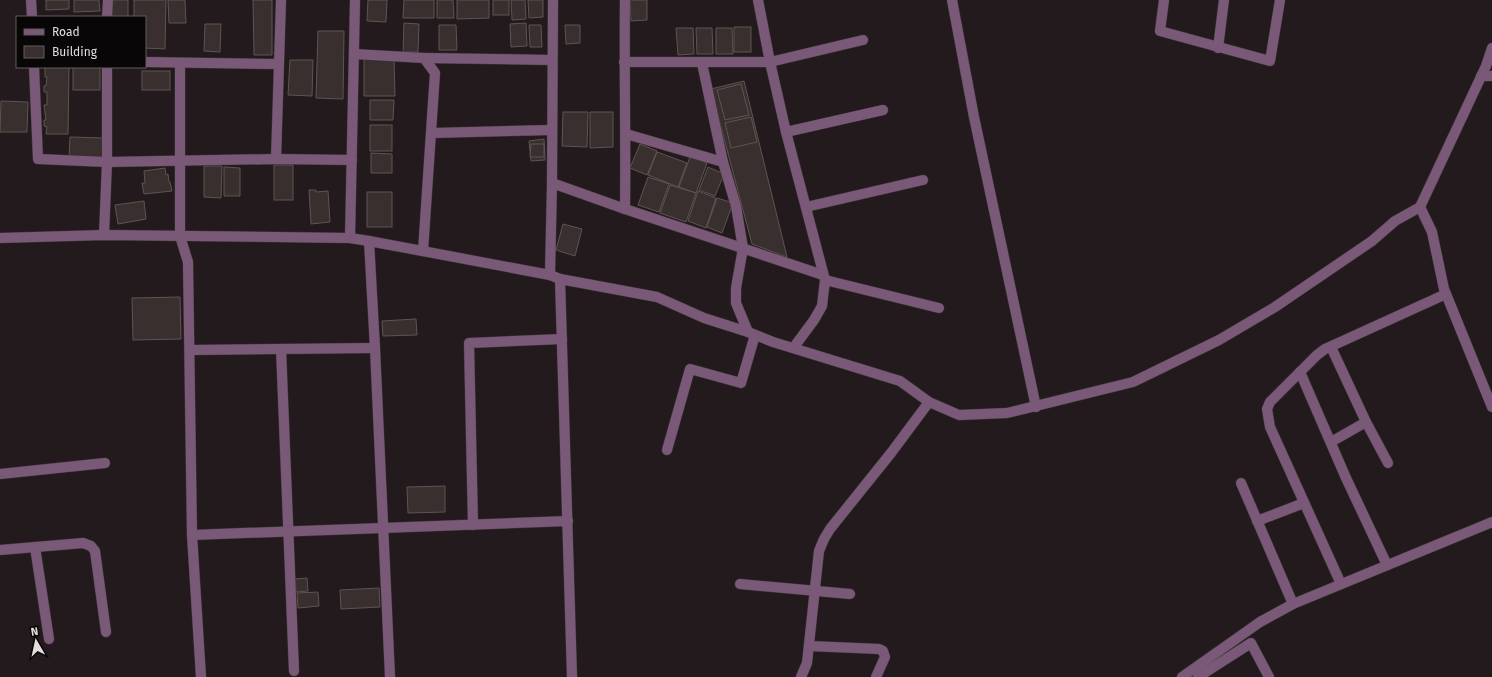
<svg xmlns="http://www.w3.org/2000/svg" width="1492" height="677" font-family="'Fira Sans',sans-serif">
<style>
.building{fill:#392f2e;stroke:#5f5453}
.lines{fill:none;stroke-linecap:round;stroke-linejoin:round}
.street-casing{stroke:#3e3538;stroke-width:11}
.street{stroke:#7a5877;stroke-width:10}
</style>
<rect width="100%" height="100%" fill="#231a1d"/>
<!-- building -->
<g class="building">
<polygon points="46,0 69,0 69,9 46,10"/>
<polygon points="74,0 99,0 100,11 74,12"/>
<rect x="112" y="0" width="16" height="17"/>
<polygon points="134,0 166,0 165,49 145,48 145,17 134,17"/>
<polygon points="168,0 185,0 186,23 169,23"/>
<polygon points="253,0 272,0 272,55 254,55"/>
<polygon points="368,0 387,0 386,22 367,21"/>
<polygon points="404,0 434,0 434,18 403,18"/>
<polygon points="437,0 453,0 454,18 437,18"/>
<polygon points="457,0 489,0 489,18 457,19"/>
<rect x="493" y="0" width="16" height="15"/>
<polygon points="511,0 525,0 526,19 512,20"/>
<polygon points="528,0 543,0 543,17 529,18"/>
<polygon points="630,0 647,0 647,20 631,21"/>
<polygon points="404,23 419,24 418,52 403,52"/>
<polygon points="526,23 527,46 511,47 510,24"/>
<polygon points="205,24 221,24 220,52 204,51"/>
<polygon points="439,25 456,25 457,50 439,50"/>
<polygon points="529,25 541,25 542,47 530,47"/>
<polygon points="565,25 580,25 580,43 566,44"/>
<rect x="734" y="27" width="17" height="25"/>
<polygon points="676,28 693,28 694,54 678,55"/>
<polygon points="696,28 712,28 713,54 697,54"/>
<polygon points="716,28 732,28 733,54 716,54"/>
<polygon points="318,31 344,31 343,99 316,98"/>
<polygon points="364,59 394,59 395,96 364,96"/>
<polygon points="290,60 313,60 312,96 288,95"/>
<polygon points="47,67 69,67 68,134 46,134 47,127 44,126 44,120 46,120 44,105 47,105 47,92 44,92 44,86 46,86 47,77 45,77 45,68"/>
<rect x="73" y="67" width="27" height="23"/>
<rect x="142" y="71" width="28" height="19"/>
<polygon points="744,81 787,257 752,244 711,89"/>
<polygon points="741,84 749,115 725,120 717,90"/>
<polygon points="370,100 394,100 393,120 370,120"/>
<polygon points="1,101 28,102 27,132 0,132"/>
<polygon points="563,112 588,112 587,147 562,146"/>
<polygon points="590,112 613,112 613,147 590,148"/>
<polygon points="751,117 757,142 731,148 725,123"/>
<rect x="370" y="125" width="22" height="26"/>
<polygon points="70,137 104,138 103,160 69,158"/>
<polygon points="544,139 545,160 531,161 529,141"/>
<polygon points="531,144 544,144 544,157 530,157"/>
<polygon points="640,144 657,151 647,175 630,168"/>
<polygon points="657,152 687,163 678,187 648,175"/>
<polygon points="371,153 392,154 392,173 371,173"/>
<polygon points="690,157 707,163 696,193 679,187"/>
<rect x="274" y="165" width="19" height="35"/>
<polygon points="204,166 222,166 221,198 204,197"/>
<polygon points="224,167 240,168 240,196 224,196"/>
<polygon points="708,167 724,174 715,196 699,190"/>
<polygon points="165,168 166,175 168,174 169,182 170,182 172,191 144,194 142,183 145,183 144,171"/>
<polygon points="648,177 669,184 659,212 638,205"/>
<polygon points="670,185 696,193 686,222 660,213"/>
<polygon points="309,190 316,190 316,192 328,191 330,222 311,224"/>
<polygon points="698,191 716,198 706,228 688,221"/>
<rect x="367" y="192" width="25" height="35"/>
<polygon points="717,198 733,203 722,233 707,227"/>
<polygon points="144,201 146,219 118,224 115,205"/>
<polygon points="563,224 582,229 575,256 556,250"/>
<polygon points="180,297 181,339 133,340 132,298"/>
<polygon points="416,319 417,335 383,336 382,321"/>
<polygon points="445,486 445,512 408,513 407,487"/>
<polygon points="307,578 308,591 296,592 295,579"/>
<polygon points="379,588 380,607 341,609 340,590"/>
<polygon points="318,592 319,606 298,608 297,593"/>
</g>
<g class="lines">
<defs>
<g id="street">
<polyline points="31,0 32,17"/>
<polyline points="758,0 770,62 786,132 825,280 822,306 814,320 794,347"/>
<polyline points="952,0 974,117 1036,407"/>
<polyline points="1164,0 1160,31 1270,61 1280,0"/>
<polyline points="107,17 108,0"/>
<polyline points="1218,48 1224,0"/>
<polyline points="354,54 424,58 435,73 423,251"/>
<polyline points="424,58 552,60"/>
<polyline points="145,62 278,64"/>
<polyline points="624,62 770,62 863,40"/>
<polyline points="180,63 180,236 188,262 192,535 201,677"/>
<polyline points="702,63 723,162 736,206 743,248 736,288 736,303 748,332"/>
<polyline points="34,67 38,159 107,162 276,159 352,160"/>
<polyline points="1481,76 1492,76"/>
<polyline points="786,132 883,110"/>
<polyline points="432,133 552,130"/>
<polyline points="626,134 723,162"/>
<polyline points="276,159 281,0"/>
<polyline points="552,183 625,209 823,275"/>
<polyline points="806,207 923,180"/>
<polyline points="1420,207 1432,232 1444,289 1492,407"/>
<path d="M625,209C626,140 624,70 625,0"/>
<polyline points="104,235 107,162 107,67"/>
<polyline points="0,238 104,235 350,238 369,241 550,275 560,279 657,297 704,318 748,332 773,342 900,381 929,402 959,415 1007,413 1133,382 1219,340 1275,307 1372,241 1395,221 1420,207 1486,66 1492,48"/>
<polyline points="350,238 355,0"/>
<polyline points="369,241 375,348 390,677"/>
<polyline points="550,275 552,183 553,0"/>
<polyline points="560,279 572,677"/>
<polyline points="825,280 939,308"/>
<polyline points="1331,347 1366,422 1388,463"/>
<polyline points="281,349 294,671"/>
<polyline points="190,350 375,348"/>
<polyline points="1300,372 1346,478 1387,565"/>
<polyline points="1331,442 1366,422"/>
<polyline points="667,450 690,369 741,383 755,335"/>
<polyline points="0,474 105,463"/>
<polyline points="1241,483 1293,604"/>
<polyline points="1257,521 1304,503"/>
<polyline points="473,525 469,343 562,339"/>
<polyline points="192,535 568,521"/>
<polyline points="35,547 49,639"/>
<polyline points="0,550 83,543 91,546 95,551 106,632"/>
<polyline points="740,584 850,594"/>
<polyline points="1341,584 1270,427 1267,409 1270,402 1317,355 1325,349 1446,294"/>
<polyline points="809,646 879,649 883,651 885,657 876,677"/>
<polyline points="801,677 807,663 819,551 824,539 830,529 891,453 929,402"/>
<polyline points="1182,677 1260,622 1293,604 1492,522"/>
<polyline points="1198,677 1251,643 1269,677"/>
</g>
</defs>
<!-- street casing -->
<use href="#street" class="street-casing"/>
<!-- street -->
<use href="#street" class="street"/>
</g>
<!-- legend -->
<rect x="16" y="16" width="130" height="52" fill="#090607" stroke="#605c5d"/>
<rect x="24" y="29" width="20" height="6" fill="#7a5877" stroke="#605c5d"/>
<text x="52" y="36" font-size="12" fill="#e3ddde">Road</text>
<rect x="24" y="46" width="20" height="12" fill="#392f2e" stroke="#605c5d"/>
<text x="52" y="56" font-size="12" fill="#e3ddde">Building</text>
<!-- north arrow -->
<g transform="translate(36 641) rotate(351)" stroke="#090607" stroke-width="3" paint-order="stroke">
<path d="M0-3L7 15L0 10L-7 15Z" fill="#e3ddde"/>
<text y="-6" font-size="11" font-weight="bold" text-anchor="middle" fill="#e3ddde">N</text>
</g>
</svg>
